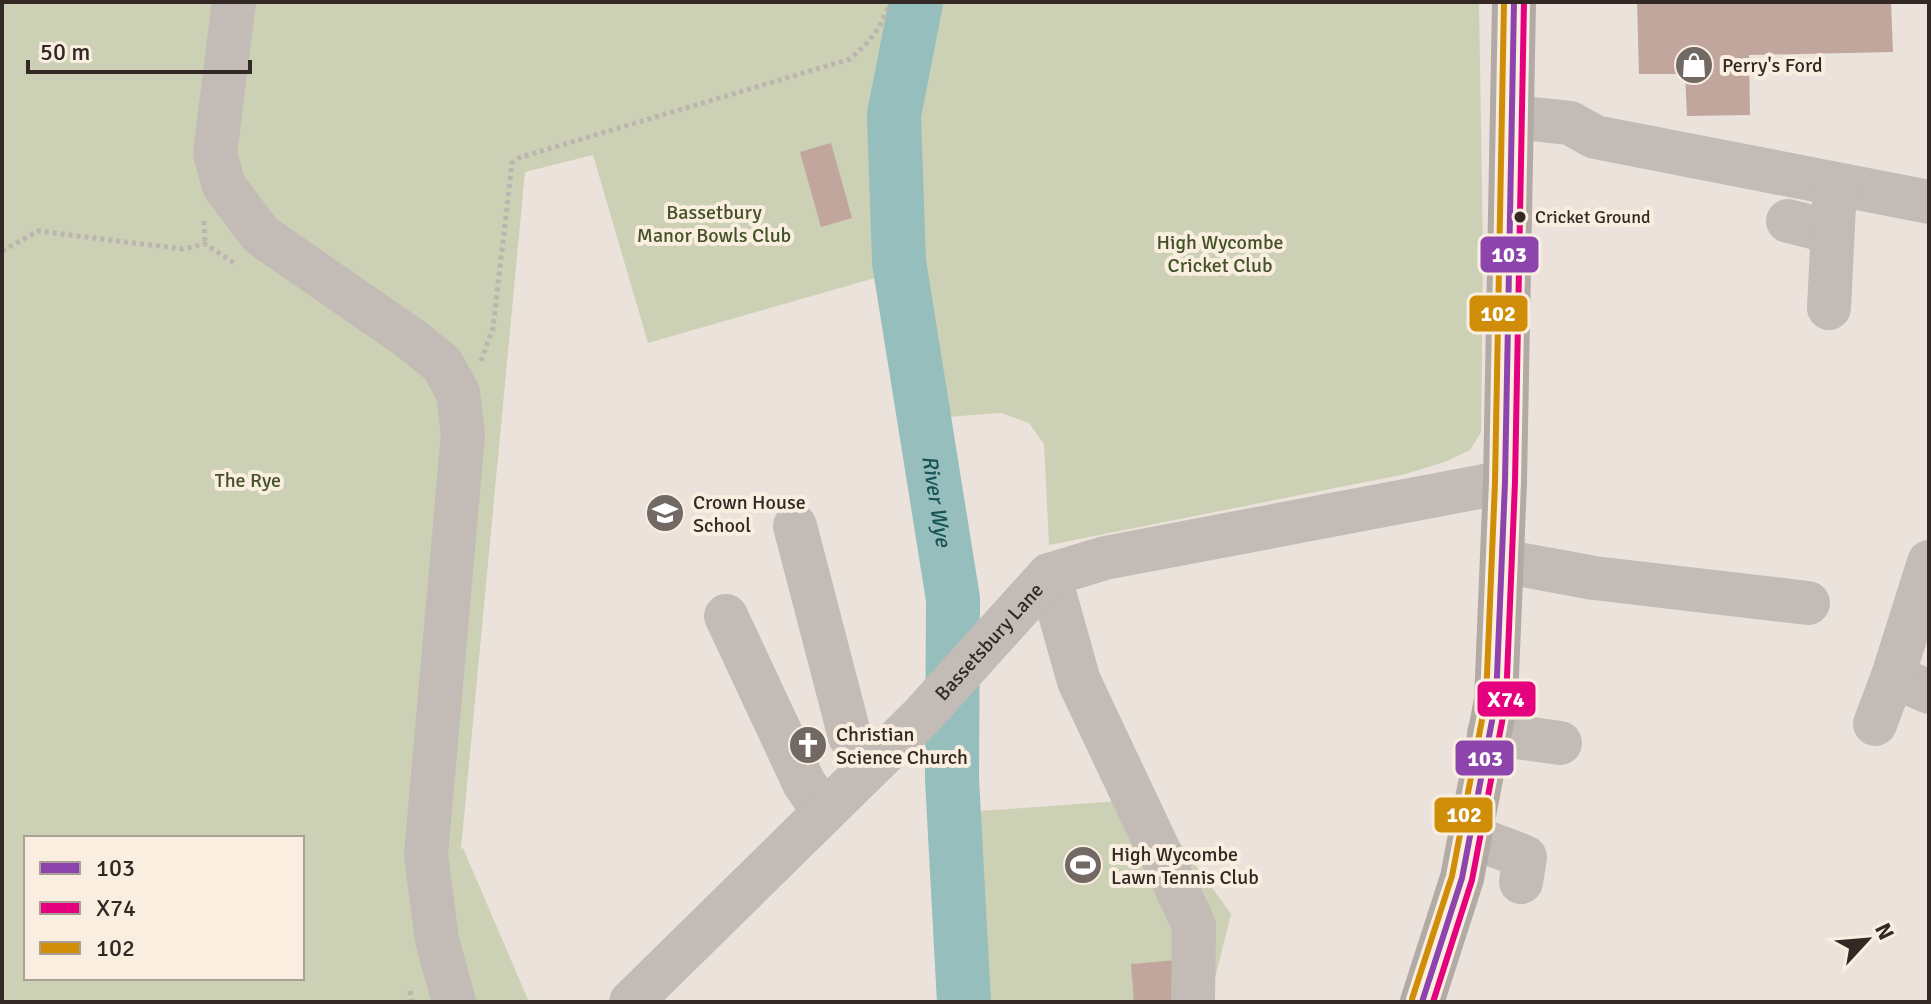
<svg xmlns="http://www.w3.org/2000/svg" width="1931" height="1004" font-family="Signika,sans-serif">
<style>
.green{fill:#ccd0b4;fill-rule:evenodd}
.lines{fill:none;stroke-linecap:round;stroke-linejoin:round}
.river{stroke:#96bebd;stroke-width:54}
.building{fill:#c0a69c}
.path{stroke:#bcb4ae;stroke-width:5;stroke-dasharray:4 4;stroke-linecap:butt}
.minor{stroke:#c3bbb5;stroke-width:44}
.major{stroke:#b2aaa4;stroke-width:44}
.bus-1-casing{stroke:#f9eee0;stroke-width:12}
.bus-2-casing{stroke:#f9eee0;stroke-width:12}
.bus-3-casing{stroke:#f9eee0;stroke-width:12}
.bus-1{stroke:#8e44ad;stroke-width:6}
.bus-2{stroke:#e5007d;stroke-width:6}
.bus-3{stroke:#d08d07;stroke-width:6}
.bus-dot{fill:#332824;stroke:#f9eee0;stroke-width:3}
.labels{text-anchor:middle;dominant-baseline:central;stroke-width:8;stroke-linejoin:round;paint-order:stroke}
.bus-label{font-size:18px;fill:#332824;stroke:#f9eee0;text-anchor:start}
.poi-label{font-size:20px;fill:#332824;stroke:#f9eee0;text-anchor:start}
.park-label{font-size:20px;fill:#435227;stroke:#f9eee0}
.street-label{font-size:20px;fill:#332824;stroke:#f9eee0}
.water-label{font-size:22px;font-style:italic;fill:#185356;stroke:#f9eee0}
.line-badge{stroke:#f9eee0;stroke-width:3}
.badge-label{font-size:22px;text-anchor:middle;font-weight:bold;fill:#fff}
</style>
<rect width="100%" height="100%" fill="#ebe3db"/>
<!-- green -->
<g class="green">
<path d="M2,2H899L887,68L876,160L889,274L648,343L593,155L525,172L461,849L463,848L529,1002H2ZM26,838H302V978H26Z"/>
<polygon points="932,2 1479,2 1483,253 1481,432 1470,450 1447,461 1406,474 1049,545 1044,444 1029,423 1001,413 947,417 928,306 917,259 909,188 911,122 918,81 934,25 930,23"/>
<polygon points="1148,799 1231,914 1209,1002 981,1002 966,812"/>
</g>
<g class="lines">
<!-- river -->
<path class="river" id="s1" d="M916,2L894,115L899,262L953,599L952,779L964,1002"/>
</g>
<!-- building -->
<g class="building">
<polygon points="1637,2 1891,2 1893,52 1749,55 1750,115 1687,116 1685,74 1639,74"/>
<polygon points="831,143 852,218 821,227 800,152"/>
<polygon points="1177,960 1180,1002 1134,1002 1131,964"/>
</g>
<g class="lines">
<!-- path -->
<g class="path">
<polyline points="204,221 205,244"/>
<polyline points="2,251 38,231 183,249 205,244 236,264"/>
<path d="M481,361L493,328L512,163L518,158L850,59C870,42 882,27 890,2"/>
<polyline points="410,991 412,1002"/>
</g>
<!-- minor -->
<g class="minor">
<polyline points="234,2 215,153 224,186 261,235 411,339 442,364 458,393 463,434 426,855 437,940 454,1002"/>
<polyline points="1513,117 1570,123 1595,137 1929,202"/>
<polyline points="1788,221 1832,232"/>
<polyline points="1829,308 1835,185"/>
<polyline points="795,526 850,737 878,759"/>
<polyline points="1502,561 1594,578 1808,603"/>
<polyline points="1929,562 1893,676 1929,692"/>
<polyline points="1049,575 1079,681 1194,925 1193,1002"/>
<polyline points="726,616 804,783 824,812"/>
<polyline points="1875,724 1893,676"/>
<polyline points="1489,733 1560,743"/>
<polyline points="1470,836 1525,857 1521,882"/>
<path id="s2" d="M631,1002L921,717L1049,575L1105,558L1505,482"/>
</g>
<!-- major -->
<polyline class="major" points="1422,1002 1462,878 1496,700 1505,482 1514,2"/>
<defs>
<polyline id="bus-1" points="1422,1002 1462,878 1496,700 1505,482 1514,2"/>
<polyline id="bus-2" points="1433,1002 1472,880 1506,701 1515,482 1524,2"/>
<polyline id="bus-3" points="1412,999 1452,876 1486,699 1495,482 1504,2"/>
</defs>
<!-- bus-1 casing -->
<use href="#bus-1" class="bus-1-casing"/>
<!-- bus-2 casing -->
<use href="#bus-2" class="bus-2-casing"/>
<!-- bus-3 casing -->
<use href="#bus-3" class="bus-3-casing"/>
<!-- bus-1 -->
<use href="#bus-1" class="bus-1"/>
<!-- bus-2 -->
<use href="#bus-2" class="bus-2"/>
<!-- bus-3 -->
<use href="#bus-3" class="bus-3"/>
</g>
<!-- icons -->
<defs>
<symbol id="shop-disc" viewBox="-11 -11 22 22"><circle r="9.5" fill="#736964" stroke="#f9eee0"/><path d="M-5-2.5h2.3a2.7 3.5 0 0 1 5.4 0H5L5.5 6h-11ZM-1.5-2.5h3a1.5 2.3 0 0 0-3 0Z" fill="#fff"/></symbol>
<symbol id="school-disc" viewBox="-11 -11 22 22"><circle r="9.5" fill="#736964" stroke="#f9eee0"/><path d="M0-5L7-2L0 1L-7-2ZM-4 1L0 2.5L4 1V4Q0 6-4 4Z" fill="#fff"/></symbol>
<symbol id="church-disc" viewBox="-11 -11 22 22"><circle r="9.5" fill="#736964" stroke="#f9eee0"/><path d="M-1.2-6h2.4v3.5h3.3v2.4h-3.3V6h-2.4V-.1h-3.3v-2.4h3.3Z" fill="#fff"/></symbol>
<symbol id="stadium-disc" viewBox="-11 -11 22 22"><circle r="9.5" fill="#736964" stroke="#f9eee0"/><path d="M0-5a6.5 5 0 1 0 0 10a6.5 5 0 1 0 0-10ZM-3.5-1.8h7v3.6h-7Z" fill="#fff"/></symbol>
</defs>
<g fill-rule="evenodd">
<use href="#shop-disc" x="1672" y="43" width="44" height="44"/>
<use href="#school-disc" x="643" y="491" width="44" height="44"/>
<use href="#church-disc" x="786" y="723" width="44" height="44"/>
<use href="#stadium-disc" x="1061" y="843" width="44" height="44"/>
</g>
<!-- markers -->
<circle class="bus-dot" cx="1520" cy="217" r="7"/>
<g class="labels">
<!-- bus labels -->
<g class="bus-label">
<text x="1535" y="217">Cricket Ground</text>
</g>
<!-- poi labels -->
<g class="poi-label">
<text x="1722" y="65">Perry's Ford</text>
<text x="693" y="502">Crown House<tspan x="693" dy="23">School</tspan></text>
<text x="836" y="734">Christian<tspan x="836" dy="23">Science Church</tspan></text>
<text x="1111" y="854">High Wycombe<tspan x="1111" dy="23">Lawn Tennis Club</tspan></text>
</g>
<!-- park labels -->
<g class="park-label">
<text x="714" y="212">Bassetbury<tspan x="714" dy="23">Manor Bowls Club</tspan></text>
<text x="1220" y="242">High Wycombe<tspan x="1220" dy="23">Cricket Club</tspan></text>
<text x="248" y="480">The Rye</text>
</g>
<!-- street labels -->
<g class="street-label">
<text stroke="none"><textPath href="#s2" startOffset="508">Bassetsbury Lane</textPath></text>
</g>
<!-- water labels -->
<g class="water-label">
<text stroke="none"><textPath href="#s1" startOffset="504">River Wye</textPath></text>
</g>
</g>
<g class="line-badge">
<rect x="1479" y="235" width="61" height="39" rx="8" fill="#8e44ad"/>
<rect x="1468" y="294" width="61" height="39" rx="8" fill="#d08d07"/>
<rect x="1476" y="680" width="61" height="38" rx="8" fill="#e5007d"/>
<rect x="1454" y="739" width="61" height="38" rx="8" fill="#8e44ad"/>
<rect x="1433" y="796" width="61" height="38" rx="8" fill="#d08d07"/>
</g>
<g class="badge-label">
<text x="1509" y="262">103</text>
<text x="1498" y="321">102</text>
<text x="1506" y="707">X74</text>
<text x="1485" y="766">103</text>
<text x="1464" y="822">102</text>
</g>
<!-- border -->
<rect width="1931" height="1004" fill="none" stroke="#332824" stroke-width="8"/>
<!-- legend -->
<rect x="24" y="836" width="280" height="144" fill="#f9eee0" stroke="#aa9f95" stroke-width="2"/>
<rect x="40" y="862" width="40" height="12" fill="#8e44ad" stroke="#aa9f95" stroke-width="2"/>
<text x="96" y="876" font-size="24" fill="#332824">103</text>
<rect x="40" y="902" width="40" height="12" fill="#e5007d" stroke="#aa9f95" stroke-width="2"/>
<text x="96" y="916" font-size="24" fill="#332824">X74</text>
<rect x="40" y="942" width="40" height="12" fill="#d08d07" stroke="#aa9f95" stroke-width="2"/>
<text x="96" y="956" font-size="24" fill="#332824">102</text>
<!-- north arrow -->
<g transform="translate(1867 940) rotate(64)" stroke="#f9eee0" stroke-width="6" paint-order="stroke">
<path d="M0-6L14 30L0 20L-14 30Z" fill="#332824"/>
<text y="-12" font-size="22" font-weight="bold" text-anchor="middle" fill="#332824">N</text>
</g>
<!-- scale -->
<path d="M28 60v12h222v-12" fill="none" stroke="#332824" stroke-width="4"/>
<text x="40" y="60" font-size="24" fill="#332824" stroke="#f9eee0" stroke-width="6" paint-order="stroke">50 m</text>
</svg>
